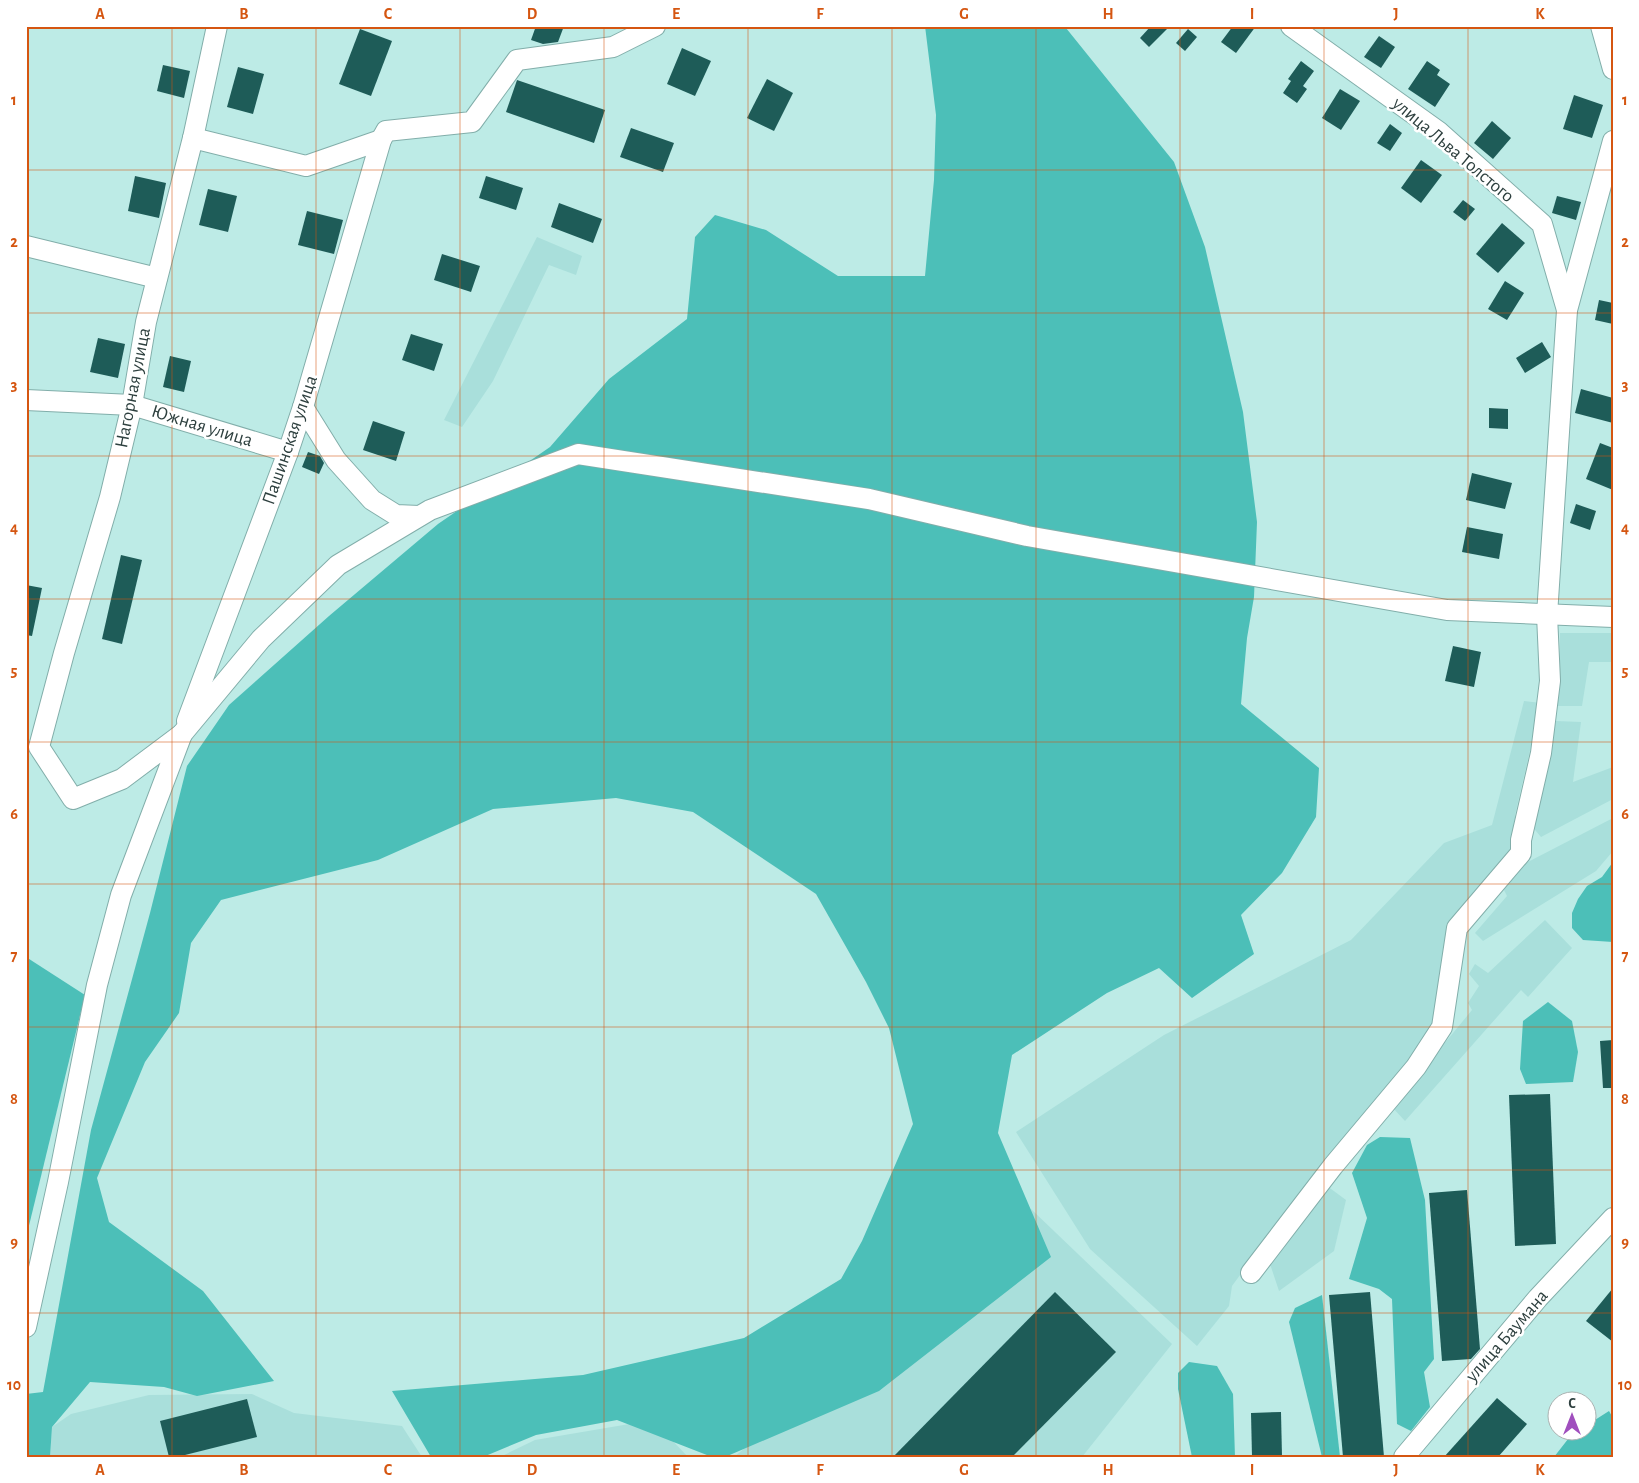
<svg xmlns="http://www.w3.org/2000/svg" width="1639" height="1483" font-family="'Alegreya Sans',sans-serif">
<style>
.built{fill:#a9dfdb}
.forest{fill:#4cbfb8}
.building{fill:#1e5c58}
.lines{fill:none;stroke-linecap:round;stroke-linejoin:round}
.minor-casing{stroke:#82aeaa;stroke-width:22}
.minor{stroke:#fff;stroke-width:20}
.grid{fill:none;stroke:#d55611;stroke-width:1;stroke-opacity:0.55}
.labels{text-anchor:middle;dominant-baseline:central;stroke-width:5;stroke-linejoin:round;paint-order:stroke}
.street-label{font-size:19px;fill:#2e403f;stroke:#fff}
.neatline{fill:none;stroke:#d55611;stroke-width:2}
.grid-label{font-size:16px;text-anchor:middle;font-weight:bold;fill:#d55611}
</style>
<rect width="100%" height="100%" fill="#bdebe6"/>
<!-- built -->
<g class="built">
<polygon points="537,237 582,256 576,275 549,265 493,381 462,427 444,420"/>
<polygon points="1560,633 1613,633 1613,662 1589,662 1582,706 1556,706 1560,681"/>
<polygon points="1524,701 1541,703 1515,815 1516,835 1511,859 1471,904 1453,1005 1371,1111 1291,1205 1232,1286 1229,1306 1197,1346 1090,1249 1016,1132 1164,1035 1351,940 1444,843 1492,825"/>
<polygon points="1556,721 1581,722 1573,782 1613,767 1613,799 1541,837 1531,825"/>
<polygon points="1613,818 1613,851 1596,871 1483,941 1475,933 1507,896 1503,888 1522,865"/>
<polygon points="1545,920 1572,948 1528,997 1521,990 1405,1121 1392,1107 1472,1010 1468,1003 1479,986 1469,974 1475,964 1488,973"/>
<polygon points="1327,1186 1346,1200 1334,1251 1279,1291 1270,1264"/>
<polygon points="1031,1209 1172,1344 1082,1457 734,1457"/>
<polygon points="252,1394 294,1413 402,1426 422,1457 50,1457 52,1427 71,1414 149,1395"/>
<polygon points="653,1420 688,1457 500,1457 535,1440"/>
</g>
<!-- forest -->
<g class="forest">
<polygon points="925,26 1063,26 1066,28 1174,162 1205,247 1243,412 1257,522 1254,597 1247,638 1241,704 1319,768 1316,817 1282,873 1241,915 1254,954 1192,998 1159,968 1107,993 1012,1055 998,1133 1051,1257 879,1391 725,1457 712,1457 617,1420 536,1435 483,1457 431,1457 392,1391 583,1375 744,1338 841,1279 862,1241 913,1124 889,1028 866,982 816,894 693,812 616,798 493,809 378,860 221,900 191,943 179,1013 145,1062 97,1178 109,1222 203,1291 274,1381 197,1396 164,1387 90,1382 52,1427 50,1457 26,1457 26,1394 43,1392 91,1130 150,913 187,766 229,705 329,616 438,524 550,447 609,379 687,319 695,237 715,215 766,230 838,276 925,276 934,180 936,115"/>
<polygon points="1613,862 1613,942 1583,940 1572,928 1572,913 1578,899 1587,886 1602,877"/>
<polygon points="26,957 85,995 26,1238"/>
<polygon points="1548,1002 1572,1021 1578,1052 1573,1082 1526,1084 1520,1069 1523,1021"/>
<polygon points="1380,1137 1410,1138 1425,1200 1434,1359 1424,1372 1430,1407 1411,1431 1397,1424 1392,1299 1379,1289 1349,1279 1367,1218 1352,1173 1367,1145"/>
<polygon points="1322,1295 1340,1457 1322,1457 1289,1322 1295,1308"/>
<polygon points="1189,1362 1217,1366 1233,1394 1235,1457 1192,1457 1178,1389 1178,1373"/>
<polygon points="1609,1411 1613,1418 1613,1457 1554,1457 1572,1434 1578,1431 1586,1430 1587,1425"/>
</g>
<!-- building -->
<g class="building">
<polygon points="536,26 564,26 558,42 543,44 531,40"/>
<polygon points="1151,26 1170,26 1149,47 1140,38"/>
<polygon points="1233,26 1256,26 1236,53 1221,42"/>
<polygon points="360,29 392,41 371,96 339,84"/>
<polygon points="1188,29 1197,37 1185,51 1176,43"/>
<polygon points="1379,36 1395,47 1381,68 1364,57"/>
<polygon points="682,48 711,61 695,96 667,84"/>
<polygon points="1301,61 1314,71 1303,86 1307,89 1297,103 1283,93 1291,81 1288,79"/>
<polygon points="1427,61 1440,70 1437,75 1450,84 1435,107 1408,89"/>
<polygon points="163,65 190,71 184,98 157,91"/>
<polygon points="238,67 264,74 253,114 227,107"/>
<polygon points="767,79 793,93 774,131 747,118"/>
<polygon points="517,80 605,110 594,143 506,112"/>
<polygon points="1340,89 1360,101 1341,130 1322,118"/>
<polygon points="1574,95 1603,105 1592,138 1563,129"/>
<polygon points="1492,121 1511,138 1493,159 1474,143"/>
<polygon points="1390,124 1402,133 1390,151 1377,143"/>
<polygon points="631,128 674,143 663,172 620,157"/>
<polygon points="1421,160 1442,175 1421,203 1401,188"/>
<polygon points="135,176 166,183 159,218 128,211"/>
<polygon points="486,176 523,188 516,210 479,198"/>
<polygon points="208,189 237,196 228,232 199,225"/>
<polygon points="1557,196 1581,202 1576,220 1552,213"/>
<polygon points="1463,200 1475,209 1465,221 1453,212"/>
<polygon points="559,203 602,219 593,243 551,227"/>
<polygon points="307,211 343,220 334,254 298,245"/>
<polygon points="1502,223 1525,243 1498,273 1476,254"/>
<polygon points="442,254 480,266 471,292 434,280"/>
<polygon points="1505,281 1524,293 1507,320 1488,309"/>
<polygon points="1599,300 1613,303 1613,324 1595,320"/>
<polygon points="411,334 443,344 434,371 402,360"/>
<polygon points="98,338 125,344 118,378 90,372"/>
<polygon points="1542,342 1551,357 1525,373 1516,358"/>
<polygon points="170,356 191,361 184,392 163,387"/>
<polygon points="1581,389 1613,398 1613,423 1575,413"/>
<polygon points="1489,408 1508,409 1508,429 1489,428"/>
<polygon points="373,421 405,432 396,461 363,450"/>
<polygon points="1600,443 1613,448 1613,490 1586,479"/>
<polygon points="308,452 320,456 324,463 319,474 302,467"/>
<polygon points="1472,473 1512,483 1505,509 1466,500"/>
<polygon points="1576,504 1596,511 1590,530 1570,523"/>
<polygon points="1467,527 1503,534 1499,559 1462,552"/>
<polygon points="121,555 142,560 122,644 102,639"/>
<polygon points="26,585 42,588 32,636 26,635"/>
<polygon points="1453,646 1481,652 1474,687 1445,681"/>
<polygon points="1613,1040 1613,1088 1603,1088 1600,1041"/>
<polygon points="1550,1094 1556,1244 1515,1246 1509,1095"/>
<polygon points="1467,1190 1480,1349 1471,1359 1442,1361 1429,1193"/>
<polygon points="1613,1288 1613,1342 1586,1321"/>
<polygon points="1055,1292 1116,1352 1012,1457 893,1457"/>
<polygon points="1370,1292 1384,1457 1343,1457 1329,1295"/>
<polygon points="1497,1398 1527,1424 1498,1457 1444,1457"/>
<polygon points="247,1399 257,1437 177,1457 169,1457 160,1421"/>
<polygon points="1281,1412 1282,1457 1252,1457 1251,1413"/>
</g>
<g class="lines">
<defs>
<g id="minor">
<polyline points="1291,26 1439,132 1542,224 1567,310"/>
<polyline points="1601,26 1613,69"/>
<polyline points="193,138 306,166 381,140"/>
<polyline points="26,246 157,278"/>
<polyline points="26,400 132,405 288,452"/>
<polyline points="303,407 336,460 372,500 396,515 419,516"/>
<polyline points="187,721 288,452 303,407 381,140 386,131 472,122 517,60 613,47 655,26"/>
<polyline points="182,734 261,639 338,565 430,510 578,454 869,499 1027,536 1447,610 1613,617"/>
<polyline points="1251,1273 1333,1166 1416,1067 1442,1027 1457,928 1521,853 1521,840 1541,753 1550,681 1547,615 1567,310 1613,141"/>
<polyline points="26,1327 58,1182 97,985 121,895 182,734 122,779 73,799 39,747 64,653 110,497 132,405 146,322 193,138 217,26"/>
<polyline points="1404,1457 1538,1298 1613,1218"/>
</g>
</defs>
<!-- minor casing -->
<use href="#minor" class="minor-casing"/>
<!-- minor -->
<use href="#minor" class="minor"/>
</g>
<!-- grid -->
<path class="grid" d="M172,26V1457M316,26V1457M460,26V1457M604,26V1457M748,26V1457M892,26V1457M1036,26V1457M1180,26V1457M1324,26V1457M1468,26V1457M26,170H1613M26,313H1613M26,456H1613M26,599H1613M26,742H1613M26,884H1613M26,1027H1613M26,1170H1613M26,1313H1613"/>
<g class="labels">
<!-- street labels -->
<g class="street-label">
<text transform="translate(1453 150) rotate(40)">улица Льва Толстого</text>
<text transform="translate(133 388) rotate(-79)">Нагорная улица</text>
<text transform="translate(202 426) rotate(17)">Южная улица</text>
<text transform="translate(290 440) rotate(-71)">Пашинская улица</text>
<text transform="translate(1507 1336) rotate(-49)">улица Баумана</text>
</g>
</g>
<!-- border -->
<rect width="1639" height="1483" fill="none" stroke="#ffffff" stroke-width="55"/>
<!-- north arrow -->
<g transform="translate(1572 1416)"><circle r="24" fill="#ffffff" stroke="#abb3b2"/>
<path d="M0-4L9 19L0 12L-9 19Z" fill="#a04fbe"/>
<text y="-8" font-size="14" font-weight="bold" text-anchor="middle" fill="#2e403f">С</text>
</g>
<rect x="28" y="28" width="1584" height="1428" class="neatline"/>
<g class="grid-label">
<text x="100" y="19">A</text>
<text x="244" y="19">B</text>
<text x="388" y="19">C</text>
<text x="532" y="19">D</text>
<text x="676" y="19">E</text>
<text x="820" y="19">F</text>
<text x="964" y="19">G</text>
<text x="1108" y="19">H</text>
<text x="1252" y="19">I</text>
<text x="1396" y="19">J</text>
<text x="1540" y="19">K</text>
<text x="14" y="105">1</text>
<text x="1625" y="105">1</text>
<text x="14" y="247">2</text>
<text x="1625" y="247">2</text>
<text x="14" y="390">3</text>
<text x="1625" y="390">3</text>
<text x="14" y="533">4</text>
<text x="1625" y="533">4</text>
<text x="14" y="676">5</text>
<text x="1625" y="676">5</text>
<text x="14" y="819">6</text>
<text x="1625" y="819">6</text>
<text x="14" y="961">7</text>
<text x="1625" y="961">7</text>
<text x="14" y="1104">8</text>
<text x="1625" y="1104">8</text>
<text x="14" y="1247">9</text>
<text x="1625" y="1247">9</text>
<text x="14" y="1390">10</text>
<text x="1625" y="1390">10</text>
<text x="100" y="1475">A</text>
<text x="244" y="1475">B</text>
<text x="388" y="1475">C</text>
<text x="532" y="1475">D</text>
<text x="676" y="1475">E</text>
<text x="820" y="1475">F</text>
<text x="964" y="1475">G</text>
<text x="1108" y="1475">H</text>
<text x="1252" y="1475">I</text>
<text x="1396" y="1475">J</text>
<text x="1540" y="1475">K</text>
</g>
</svg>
